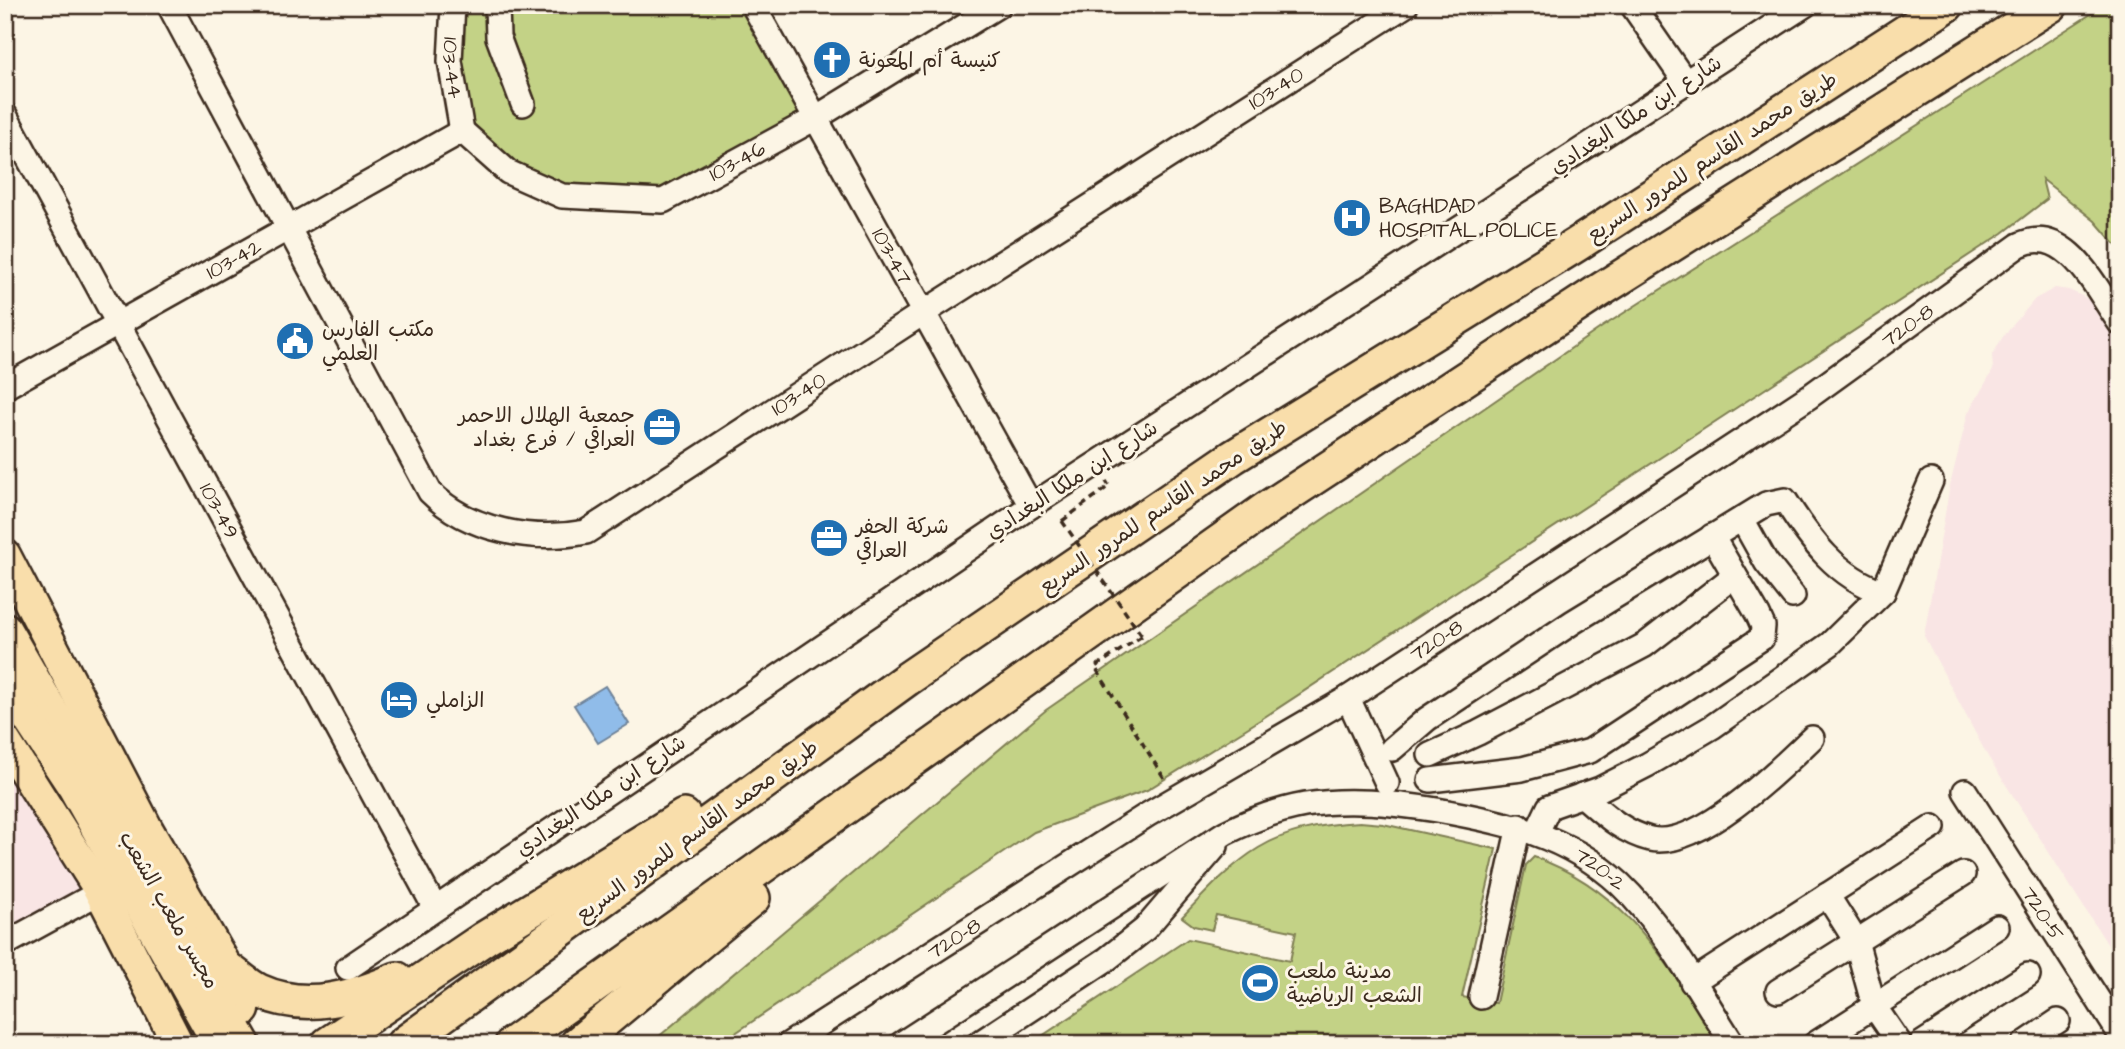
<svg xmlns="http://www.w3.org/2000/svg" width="2125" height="1049" font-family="'Architects Daughter','Playpen Sans Arabic',sans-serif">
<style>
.built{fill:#f9e5e4}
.green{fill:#c3d286;stroke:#7f7e52;stroke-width:2}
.water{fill:#90bce9;stroke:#6e8298;stroke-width:2}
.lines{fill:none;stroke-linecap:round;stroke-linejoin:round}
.minor-casing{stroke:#3b2a1e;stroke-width:28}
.major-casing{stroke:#3b2a1e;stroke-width:35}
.highway-casing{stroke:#3b2a1e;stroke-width:38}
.path{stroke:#3b2a1e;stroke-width:3.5;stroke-dasharray:7 5;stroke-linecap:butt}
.minor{stroke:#fcf5e5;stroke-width:23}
.major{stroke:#f9deab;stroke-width:30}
.highway{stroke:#f9deab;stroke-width:33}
.path-bridge{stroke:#3b2a1e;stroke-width:3.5;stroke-dasharray:7 5;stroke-linecap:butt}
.labels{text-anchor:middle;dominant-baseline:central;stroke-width:6;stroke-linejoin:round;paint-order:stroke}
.poi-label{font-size:21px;fill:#3b2a1e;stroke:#fcf5e5;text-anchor:start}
.street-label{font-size:21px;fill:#3b2a1e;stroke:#fcf5e5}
</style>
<rect width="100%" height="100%" fill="#fcf5e5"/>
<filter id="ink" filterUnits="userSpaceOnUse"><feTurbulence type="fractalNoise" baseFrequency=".0143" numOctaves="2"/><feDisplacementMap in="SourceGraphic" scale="14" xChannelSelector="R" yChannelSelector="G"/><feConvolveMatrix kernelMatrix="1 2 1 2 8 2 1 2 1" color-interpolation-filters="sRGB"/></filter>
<g filter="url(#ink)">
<!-- built -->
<g class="built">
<polygon points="2055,288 2069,290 2099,304 2120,334 2120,964 1987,755 1924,636 1950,485 1968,413 1993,370 1992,356 2002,338 2035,299"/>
<polygon points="5,741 89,895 5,941"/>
</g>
<!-- green -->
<g class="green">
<polygon points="445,5 748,5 802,112 753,152 663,201 562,196 462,131"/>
<polygon points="2105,5 2120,5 2120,250 2095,221 2042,179 2047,199 2003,233 1260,720 1147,790 1034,832 719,1044 650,1044 1046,710 1602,327"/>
<path d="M1360,822L1383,824L1496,849L1462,997L1496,1003L1526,865L1534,857C1628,890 1668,966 1721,1044H1030L1188,939L1290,961L1296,932L1216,915L1212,930L1194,926L1182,917C1242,854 1268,827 1360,822Z"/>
</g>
<!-- water -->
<polygon class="water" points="605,686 629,724 598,743 574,705"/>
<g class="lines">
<defs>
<g id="minor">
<path id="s1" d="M169,5L430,492C468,531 533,542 586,532L923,313L1406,5"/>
<path id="s2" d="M453,5L450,61L462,131"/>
<polyline points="497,5 498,37 523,104"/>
<path id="s3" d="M753,5L1031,506"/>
<polyline points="1632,5 1686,83"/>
<path id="s4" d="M5,115L435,908"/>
<path id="s5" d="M462,131L508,172L562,196L663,201L814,119L999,5"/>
<path id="s6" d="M5,387L462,131"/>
<polyline points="1742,519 1766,562 1793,596"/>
<polyline points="1348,698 1387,783"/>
<path d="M1392,749L1427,719L1573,622L1766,504L1785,500C1810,540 1837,577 1883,592"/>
<polyline points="1430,755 1478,733 1645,645 1734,576"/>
<polyline points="1430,780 1522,769 1590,751 1762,638 1763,626 1758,615 1712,536"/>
<path id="s7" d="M1965,791L2120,1034"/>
<path d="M1582,795C1603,813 1622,832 1650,839C1698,850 1779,770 1812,738"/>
<polyline points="1537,832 1549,807 1600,789 1647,765 1712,727 1830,644 1883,592 1931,481"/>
<polyline points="1827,895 1856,941 1874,1006 1900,1044"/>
<polyline points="5,944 100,892"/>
<polyline points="348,968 1031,506 1805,5"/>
<polyline points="1692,982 1933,827"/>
<polyline points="1778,991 1963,874"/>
<polyline points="1481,997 1519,826"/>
<path id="s8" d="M789,1044L1147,815L1348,698L1810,396L2019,245C2067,222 2097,291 2120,323"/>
<path id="s9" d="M901,1044L1225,833C1251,820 1277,810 1305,805C1349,798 1393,803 1437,810C1505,822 1567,835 1620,884C1666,928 1698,991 1733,1044"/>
<polyline points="978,1044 1107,959 1145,929 1216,846"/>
<polyline points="1815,1044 1997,927"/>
<polyline points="1921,1044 2028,975"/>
<polyline points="2024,1044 2058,1021"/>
</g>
<g id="major">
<polyline points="5,555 148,830 228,969 244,1010"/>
<polyline points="5,628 245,1044"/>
<polyline points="5,684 73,787 218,1044"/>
<polyline points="5,741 98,888 178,1044"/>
</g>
<g id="highway">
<path d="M228,969C238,976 248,986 259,991C305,1012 354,998 397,979"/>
<polyline points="328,1044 485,938 684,816"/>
<polyline points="403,1044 907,679 1233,457 1576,245 1947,5"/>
<polyline points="512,1044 1266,509 1599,291 2051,5"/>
<polyline points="577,1044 753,898"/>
</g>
</defs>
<!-- minor casing -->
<use href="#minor" class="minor-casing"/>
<!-- major casing -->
<use href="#major" class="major-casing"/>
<!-- highway casing -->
<use href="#highway" class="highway-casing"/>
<!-- path -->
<g class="path">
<polyline points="1062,521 1109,486 1106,481"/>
<polyline points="1142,636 1095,667 1166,781"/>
</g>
<!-- minor -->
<use href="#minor" class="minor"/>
<!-- major -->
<use href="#major" class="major"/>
<!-- highway -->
<use href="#highway" class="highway"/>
<!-- path-bridge -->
<polyline class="path-bridge" points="1062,521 1142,636"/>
</g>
</g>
<!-- icons -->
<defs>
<symbol id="church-disc" viewBox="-11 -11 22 22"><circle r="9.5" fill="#1f6fb2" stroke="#fcf5e5"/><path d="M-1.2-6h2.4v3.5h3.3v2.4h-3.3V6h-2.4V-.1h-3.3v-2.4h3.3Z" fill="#fff"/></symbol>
<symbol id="hospital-disc" viewBox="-11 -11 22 22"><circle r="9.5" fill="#1f6fb2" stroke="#fcf5e5"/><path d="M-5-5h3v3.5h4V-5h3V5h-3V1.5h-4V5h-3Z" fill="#fff"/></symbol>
<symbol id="civic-disc" viewBox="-11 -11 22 22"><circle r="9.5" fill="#1f6fb2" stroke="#fcf5e5"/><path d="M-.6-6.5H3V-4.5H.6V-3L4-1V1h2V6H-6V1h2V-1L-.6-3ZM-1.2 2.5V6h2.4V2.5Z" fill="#fff"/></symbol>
<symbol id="office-disc" viewBox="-11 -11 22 22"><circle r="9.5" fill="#1f6fb2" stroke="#fcf5e5"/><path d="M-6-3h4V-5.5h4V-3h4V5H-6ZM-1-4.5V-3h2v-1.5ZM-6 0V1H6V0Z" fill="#fff"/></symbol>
<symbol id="hotel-disc" viewBox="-11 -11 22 22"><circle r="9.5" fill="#1f6fb2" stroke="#fcf5e5"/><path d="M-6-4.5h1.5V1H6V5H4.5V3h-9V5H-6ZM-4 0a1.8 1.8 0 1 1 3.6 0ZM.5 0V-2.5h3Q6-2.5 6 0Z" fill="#fff"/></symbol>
<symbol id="stadium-disc" viewBox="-11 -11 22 22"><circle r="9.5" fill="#1f6fb2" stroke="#fcf5e5"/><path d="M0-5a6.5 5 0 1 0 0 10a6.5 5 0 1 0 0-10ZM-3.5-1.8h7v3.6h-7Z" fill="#fff"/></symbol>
</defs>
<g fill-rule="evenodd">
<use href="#church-disc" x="810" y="38" width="44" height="44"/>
<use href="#hospital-disc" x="1330" y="196" width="44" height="44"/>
<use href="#civic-disc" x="273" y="319" width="44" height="44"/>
<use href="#office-disc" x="640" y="405" width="44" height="44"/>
<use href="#office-disc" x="807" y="516" width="44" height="44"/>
<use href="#hotel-disc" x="377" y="678" width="44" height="44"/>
<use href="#stadium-disc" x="1238" y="961" width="44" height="44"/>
</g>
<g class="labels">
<!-- poi labels -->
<g class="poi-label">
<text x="859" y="60">كنيسة أم المعونة</text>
<text x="1379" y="206">BAGHDAD<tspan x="1379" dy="24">HOSPITAL POLICE</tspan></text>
<text x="322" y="329">مكتب الفارس<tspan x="322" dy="24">العلمي</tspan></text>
<text x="635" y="415" text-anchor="end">جمعية الهلال الاحمر<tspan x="635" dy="24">العراقي / فرع بغداد</tspan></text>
<text x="856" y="526">شركة الحفر<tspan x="856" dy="24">العراقي</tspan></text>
<text x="426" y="700">الزاملي</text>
<text x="1287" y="971">مدينة ملعب<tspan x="1287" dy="24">الشعب الرياضية</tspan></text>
</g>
<!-- street labels -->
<g class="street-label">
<text stroke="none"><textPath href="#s2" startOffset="63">103-44</textPath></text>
<text stroke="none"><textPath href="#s1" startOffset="1540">103-40</textPath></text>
<text transform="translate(1636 115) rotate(-33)">شارع ابن ملكا البغدادي</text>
<text transform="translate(1712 157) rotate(-33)">طريق محمد القاسم للمرور السريع</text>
<text stroke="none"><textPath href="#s5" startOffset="306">103-46</textPath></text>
<text stroke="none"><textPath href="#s3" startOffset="287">103-47</textPath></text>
<text stroke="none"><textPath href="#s6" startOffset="262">103-42</textPath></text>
<text stroke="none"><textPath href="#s8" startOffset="1330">720-8</textPath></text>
<text stroke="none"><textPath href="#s1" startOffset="973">103-40</textPath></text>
<text transform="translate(1072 480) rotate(-33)">شارع ابن ملكا البغدادي</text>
<text transform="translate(1163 507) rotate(-34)">طريق محمد القاسم للمرور السريع</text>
<text stroke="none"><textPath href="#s4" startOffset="450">103-49</textPath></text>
<text stroke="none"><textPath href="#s8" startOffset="763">720-8</textPath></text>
<text transform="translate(601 796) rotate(-34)">شارع ابن ملكا البغدادي</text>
<text transform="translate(697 831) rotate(-36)">طريق محمد القاسم للمرور السريع</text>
<text stroke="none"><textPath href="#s9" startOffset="780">720-2</textPath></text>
<text transform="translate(169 910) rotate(60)">مجسر ملعب الشعب</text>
<text stroke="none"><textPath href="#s7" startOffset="145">720-5</textPath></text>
<text stroke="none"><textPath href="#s8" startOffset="196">720-8</textPath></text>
</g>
</g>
<!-- margin -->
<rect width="2125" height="1049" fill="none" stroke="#fcf5e5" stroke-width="28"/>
<rect x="14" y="14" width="2097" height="1021" fill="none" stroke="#3b2a1e" stroke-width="2.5" filter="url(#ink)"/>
</svg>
